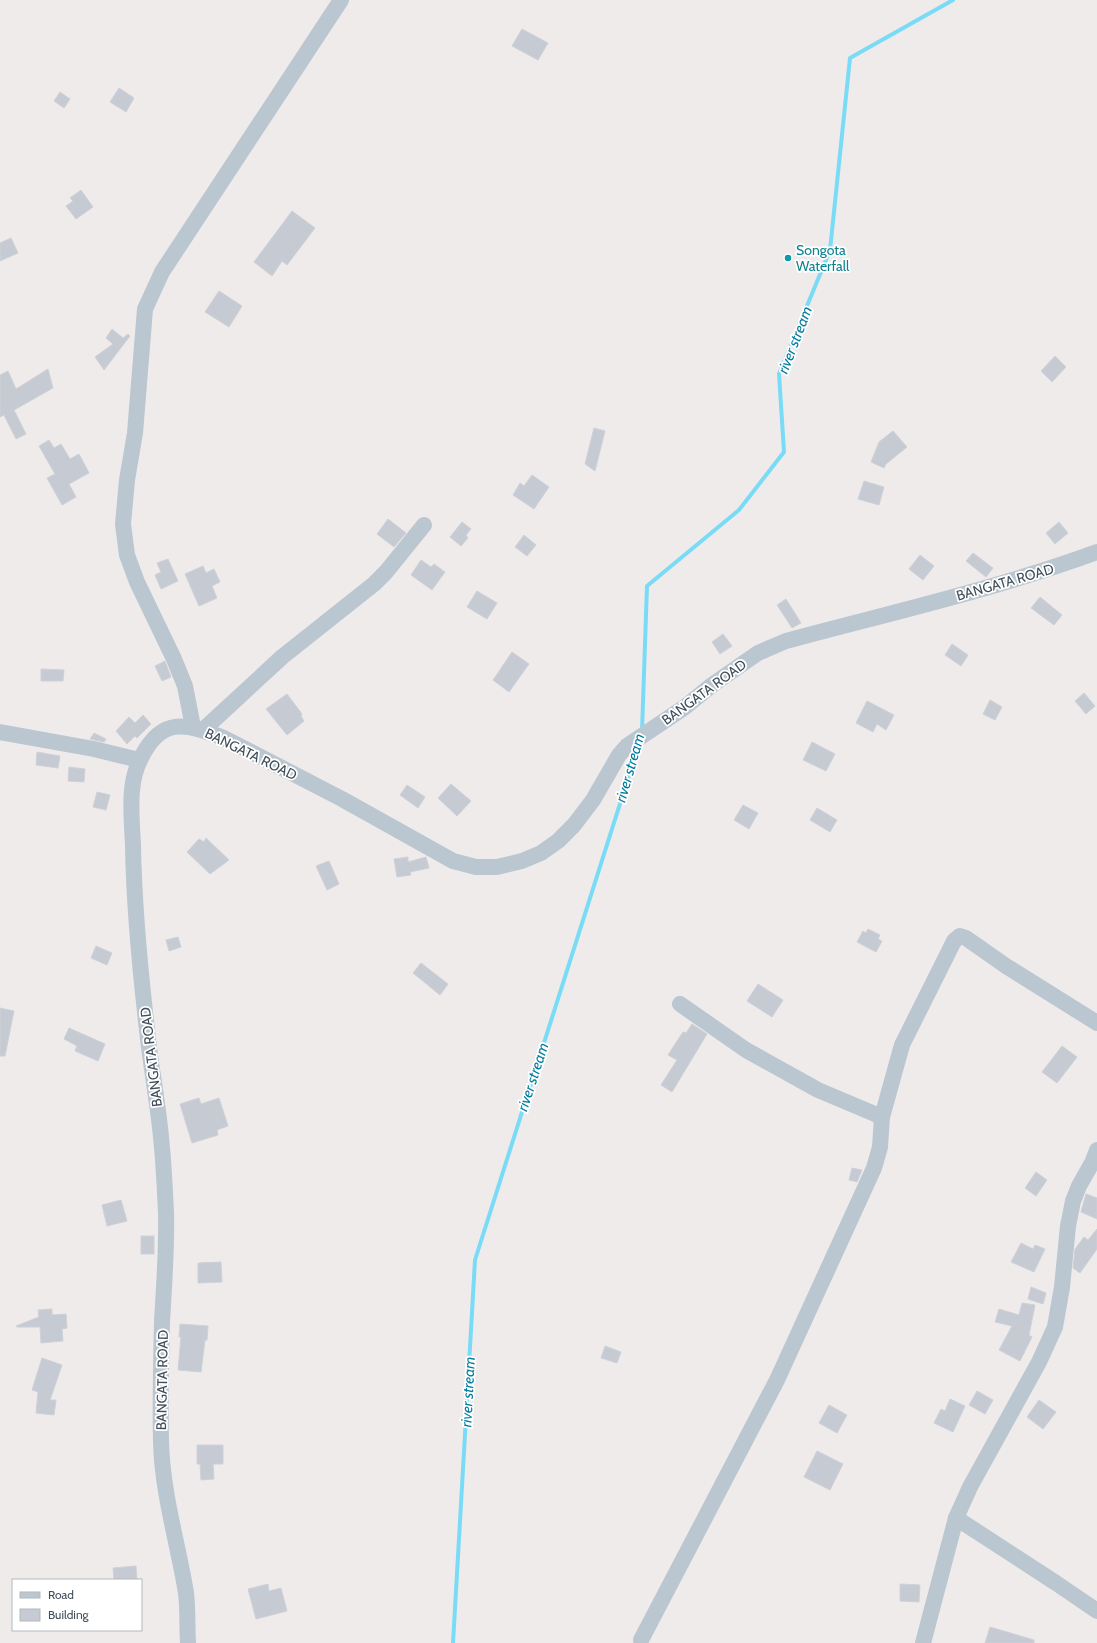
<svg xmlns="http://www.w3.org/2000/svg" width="1097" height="1643" font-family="Cabin,sans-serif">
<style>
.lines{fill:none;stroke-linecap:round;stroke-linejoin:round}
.stream{stroke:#7adbf6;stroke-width:4}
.building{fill:#c6cad2;stroke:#ced1d8}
.street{stroke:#bac6d0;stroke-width:16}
.culture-dot{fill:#0f9aa8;stroke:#fff;stroke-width:1.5}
.labels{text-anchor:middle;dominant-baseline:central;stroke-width:3.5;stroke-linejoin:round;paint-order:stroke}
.culture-label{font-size:14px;fill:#0d838f;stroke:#fff;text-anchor:start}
.street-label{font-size:14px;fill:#424f5b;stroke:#fff}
.water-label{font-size:15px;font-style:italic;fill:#027da0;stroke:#fff}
</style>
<rect width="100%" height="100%" fill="#efebeb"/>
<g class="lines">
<!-- stream -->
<g class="stream">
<polyline points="642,731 647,586 739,510 784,452 779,374 830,250 850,58 953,0"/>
<polyline points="453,1643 475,1260 639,744"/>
</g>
</g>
<!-- building -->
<g class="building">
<polygon points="522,29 548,43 538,60 512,46"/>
<polygon points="119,88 134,98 126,112 110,102"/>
<polygon points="60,92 70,99 64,108 54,101"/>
<polygon points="81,190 93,207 76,219 66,206 73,201 70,198"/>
<polygon points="292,211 315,228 287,265 282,261 272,276 254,262"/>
<polygon points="11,238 18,253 0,261 0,243"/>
<polygon points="219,291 242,306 229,327 205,312"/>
<polygon points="112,329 123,338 128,334 130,336 104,370 95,357 113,344 106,338"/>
<polygon points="1055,356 1066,367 1052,382 1041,371"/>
<polygon points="48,369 53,388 14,410 26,434 16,439 4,415 0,417 0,375 8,371 16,389"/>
<polygon points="594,428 605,431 595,471 585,464"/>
<polygon points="893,431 907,447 886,464 884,468 871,462 879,442"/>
<polygon points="49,440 54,448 61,444 70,459 79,454 89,473 69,484 76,497 62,505 47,478 55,474 39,446"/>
<polygon points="532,475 549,487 534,509 513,495 520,483 524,486"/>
<polygon points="864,481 884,487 879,505 858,499"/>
<polygon points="388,519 406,533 394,547 377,534"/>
<polygon points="462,522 471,529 466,535 468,538 461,546 450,537"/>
<polygon points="1059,522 1068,533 1055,544 1046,533"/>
<polygon points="524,535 536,545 527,556 515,547"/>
<polygon points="973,553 993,568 986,577 966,561"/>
<polygon points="920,555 934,566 923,580 909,569"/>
<polygon points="168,559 178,581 161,589 155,575 161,572 157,563"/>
<polygon points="421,560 431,567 434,564 445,572 432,590 411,575"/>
<polygon points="203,566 206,573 214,569 220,582 212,586 217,598 199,606 185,574"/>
<polygon points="477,591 497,603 487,619 467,607"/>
<polygon points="1040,597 1062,615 1054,625 1031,608"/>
<polygon points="786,599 801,623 792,628 777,605"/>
<polygon points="723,634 732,646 720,654 712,642"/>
<polygon points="952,644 968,655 961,666 945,655"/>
<polygon points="512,652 529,664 509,692 493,680"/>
<polygon points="165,661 171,677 162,681 155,666"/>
<polygon points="41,669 64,670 63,681 41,681"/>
<polygon points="1084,693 1095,706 1086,714 1075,701"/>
<polygon points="287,694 302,714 301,716 304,721 287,735 266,709"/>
<polygon points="990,700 1002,707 995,720 983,714"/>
<polygon points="867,701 894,715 886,730 877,724 873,732 856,723"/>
<polygon points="143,715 151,724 137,738 135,736 127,744 116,731 129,717 135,723"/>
<polygon points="94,733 106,739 104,742 90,739"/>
<polygon points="812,742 835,754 826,771 803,760"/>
<polygon points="37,752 60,756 58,768 36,765"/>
<polygon points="69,767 85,769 84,782 68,781"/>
<polygon points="451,784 471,801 457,816 438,798"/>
<polygon points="407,785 425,797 418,808 400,795"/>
<polygon points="97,792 110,795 106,810 93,807"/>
<polygon points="743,805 758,813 749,829 734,820"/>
<polygon points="817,808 837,820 830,832 810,820"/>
<polygon points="206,838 229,860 210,874 187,852 199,839 204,842"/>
<polygon points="408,857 408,862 426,857 429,868 410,872 411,875 397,877 394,859"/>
<polygon points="329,861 339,884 327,890 316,866"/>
<polygon points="868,929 880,935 878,939 882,941 876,952 857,942 863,931 866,933"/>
<polygon points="178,937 181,947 169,951 166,940"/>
<polygon points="96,946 112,953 107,965 91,958"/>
<polygon points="421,963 448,984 440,995 413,973"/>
<polygon points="758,984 783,1000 772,1017 747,1001"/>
<polygon points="0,1008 14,1011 5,1056 0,1056"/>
<polygon points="692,1024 707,1034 672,1092 661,1085 677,1060 668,1055 683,1032 686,1033"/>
<polygon points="69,1028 105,1044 98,1061 75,1051 77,1046 64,1039"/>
<polygon points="1062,1046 1077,1057 1057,1083 1042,1072"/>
<polygon points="199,1098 201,1104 219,1098 228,1126 217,1130 218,1135 192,1143 180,1104"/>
<polygon points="852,1168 862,1170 857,1182 849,1180"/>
<polygon points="1036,1172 1047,1180 1036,1196 1025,1188"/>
<polygon points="1086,1194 1097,1198 1097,1219 1081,1212"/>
<polygon points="121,1200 127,1221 107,1226 102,1205"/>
<polygon points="1097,1229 1097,1249 1080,1273 1073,1268 1075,1249 1084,1237 1088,1240"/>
<rect x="141" y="1236" width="13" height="18"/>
<polygon points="1021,1243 1033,1249 1035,1245 1045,1249 1034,1272 1011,1262"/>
<polygon points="221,1262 222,1282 198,1283 198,1263"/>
<polygon points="1031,1287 1046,1293 1043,1304 1028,1299"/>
<polygon points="1022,1303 1035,1305 1029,1335 1032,1337 1020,1361 999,1350 1012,1326 995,1322 999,1309 1019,1315"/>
<polygon points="52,1309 52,1315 66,1314 67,1328 62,1329 63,1341 41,1343 40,1327 17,1327 16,1326 39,1317 38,1310"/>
<polygon points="180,1324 208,1326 207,1340 205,1340 201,1372 178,1370 181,1337 179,1337"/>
<polygon points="605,1346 621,1352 617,1363 601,1358"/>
<polygon points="42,1358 62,1365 50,1400 56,1400 54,1415 36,1413 38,1392 32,1390"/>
<polygon points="977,1391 993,1400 985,1414 969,1405"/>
<polygon points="950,1399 965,1406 953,1432 934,1423 941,1409 945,1411"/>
<polygon points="1039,1400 1056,1412 1043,1429 1027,1417"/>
<polygon points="829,1405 847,1415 837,1433 819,1423"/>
<polygon points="197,1445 223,1445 223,1464 213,1464 214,1479 201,1480 200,1464 197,1464"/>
<polygon points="817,1451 843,1464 830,1490 804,1477"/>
<polygon points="136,1566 137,1580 114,1580 113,1568"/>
<polygon points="268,1584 269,1591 281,1588 287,1611 256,1619 248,1589"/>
<polygon points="900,1584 920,1585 919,1602 900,1601"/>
<polygon points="990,1627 1034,1640 1034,1643 985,1643"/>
</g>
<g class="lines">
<!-- street -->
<g class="street">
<polyline points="193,727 185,686 174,659 137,582 127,555 123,524 127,480 135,433 145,309 162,272 341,0"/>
<polyline points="203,730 282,657 374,584 386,572 424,525"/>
<polyline points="0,732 94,749 139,760"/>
<polyline points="680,1004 746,1050 818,1090 882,1117"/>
<polyline points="956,1518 1056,1583 1097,1611"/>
<polyline points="641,1640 777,1380 874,1168 880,1147 882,1117 902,1045 954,941 960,936 966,938 1006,966 1097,1023"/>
<path d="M188,1643C187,1627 188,1609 186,1593C178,1543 162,1493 161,1441C160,1402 161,1362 162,1322C164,1286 167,1249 166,1213C165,1191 164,1169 162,1148C159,1108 151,1069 147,1030C140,969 134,908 133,846C132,818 127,784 141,758C162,715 187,724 224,738L342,799L453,861L476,867H497L522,861L541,853L558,841L574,825L593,800L619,755L627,746L685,707L712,685L758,653L786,641C890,613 996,589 1097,552"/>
<polyline points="923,1643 956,1518 970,1487 1039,1362 1055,1327 1062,1287 1068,1226 1073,1201 1079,1186 1092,1163 1097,1150"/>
</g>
</g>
<!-- markers -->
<circle class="culture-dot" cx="788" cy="258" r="4"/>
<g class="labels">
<!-- culture labels -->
<g class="culture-label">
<text x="796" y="250">Songota<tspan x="796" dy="16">Waterfall</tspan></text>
</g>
<!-- street labels -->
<g class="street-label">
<text transform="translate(1005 582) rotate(-16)">BANGATA ROAD</text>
<text transform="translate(704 692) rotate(-36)">BANGATA ROAD</text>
<text transform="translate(251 754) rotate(26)">BANGATA ROAD</text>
<text transform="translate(151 1057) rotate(-97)">BANGATA ROAD</text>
<text transform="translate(162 1380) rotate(-89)">BANGATA ROAD</text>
</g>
<!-- water labels -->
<g class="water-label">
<text transform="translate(795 340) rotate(-69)">river stream</text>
<text transform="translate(630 768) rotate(-74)">river stream</text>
<text transform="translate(533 1077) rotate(-72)">river stream</text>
<text transform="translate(468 1392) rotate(-87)">river stream</text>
</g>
</g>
<!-- legend -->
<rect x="12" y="1579" width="130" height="52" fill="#ffffff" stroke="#b3b9bd"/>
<rect x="20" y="1592" width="20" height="6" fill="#bac6d0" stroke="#b3b9bd"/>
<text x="48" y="1599" font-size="12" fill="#424f5b">Road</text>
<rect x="20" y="1609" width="20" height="12" fill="#c6cad2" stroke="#b3b9bd"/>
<text x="48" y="1619" font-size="12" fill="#424f5b">Building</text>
</svg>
